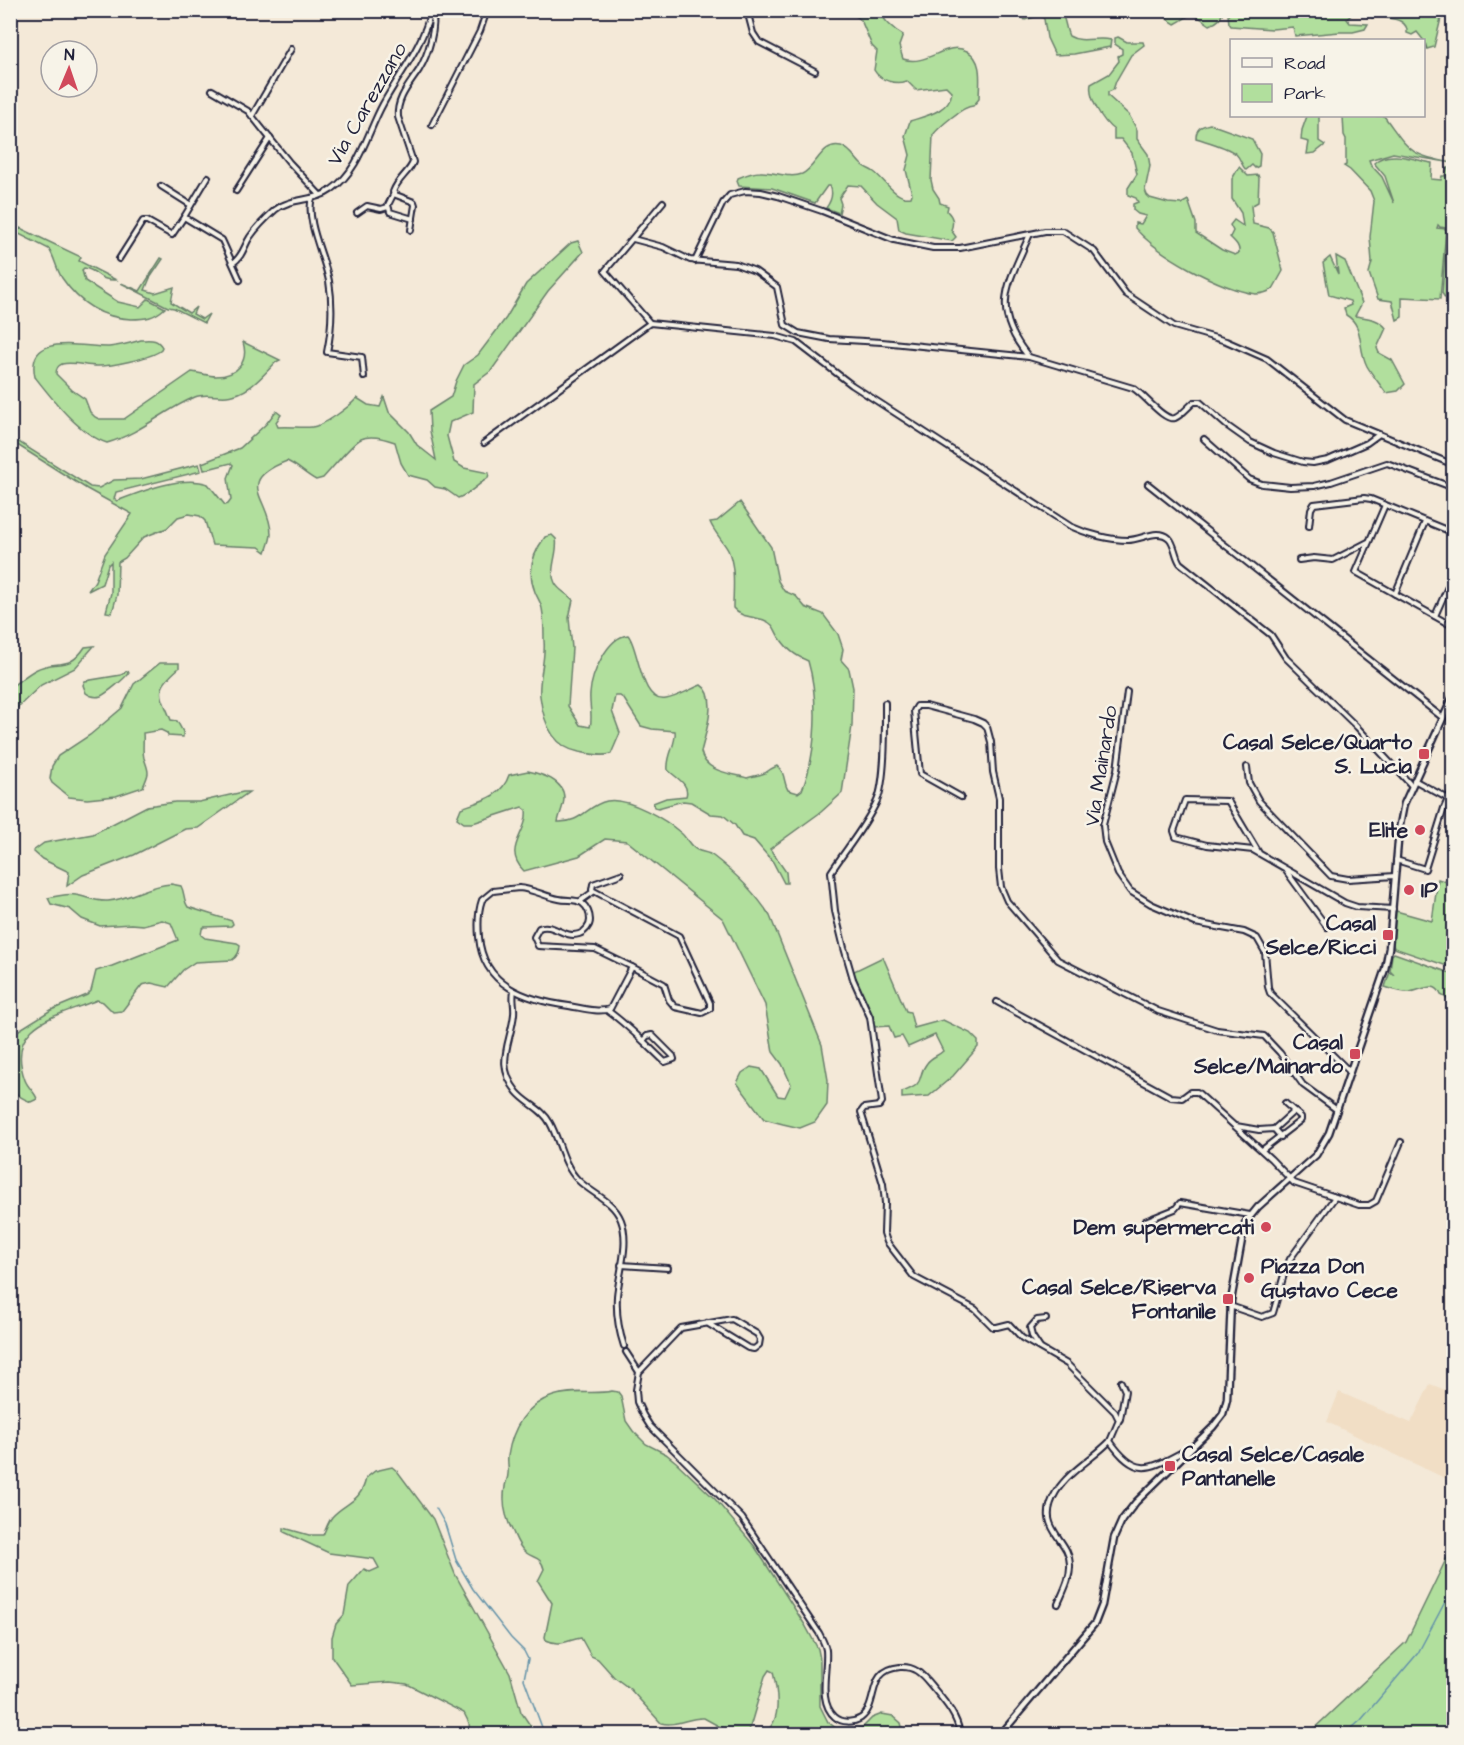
<svg xmlns="http://www.w3.org/2000/svg" width="1464" height="1745" font-family="'Architects Daughter',sans-serif">
<style>
.built{fill:#f1dec5}
.green{fill:#b1df9d;stroke:#6a806c;stroke-width:1.5}
.lines{fill:none;stroke-linecap:round;stroke-linejoin:round}
.stream{stroke:#6593a9;stroke-width:1.5}
.minor-casing{stroke:#22223b;stroke-width:8}
.secondary-casing{stroke:#22223b;stroke-width:9}
.minor{stroke:#f7f3e8;stroke-width:4}
.secondary{stroke:#f7f3e8;stroke-width:4.5}
.poi-dot{fill:#d1495b;stroke:#f7f3e8;stroke-width:2}
.labels{text-anchor:middle;dominant-baseline:central;stroke-width:5;stroke-linejoin:round;paint-order:stroke}
.street-label{font-size:21px;fill:#22223b;stroke:#f7f3e8}
.poi-label{font-size:21px;font-weight:bold;fill:#22223b;stroke:#f7f3e8;text-anchor:end}
</style>
<rect width="100%" height="100%" fill="#f4e9d8"/>
<filter id="ink" filterUnits="userSpaceOnUse"><feTurbulence type="fractalNoise" baseFrequency=".0167" numOctaves="2"/><feDisplacementMap in="SourceGraphic" scale="12" xChannelSelector="R" yChannelSelector="G"/><feConvolveMatrix kernelMatrix="1 2 1 2 8 2 1 2 1" color-interpolation-filters="sRGB"/></filter>
<g filter="url(#ink)">
<!-- built -->
<polygon class="built" points="1430,1384 1453,1393 1453,1482 1327,1422 1339,1392 1411,1423"/>
<!-- green -->
<g class="green">
<path d="M849,11H880C883,20 894,30 903,35L899,46L903,59C928,67 946,40 967,51C984,60 979,83 979,99L973,106C963,106 939,127 933,135L931,180L933,189L939,198L940,203L948,206L947,211C953,217 954,222 951,230L956,237L952,241L906,233L899,230L897,218L877,203L861,186L848,185L839,198L841,204L839,213L826,208C831,201 834,194 830,186H827L815,203L772,188L739,186L737,181L738,178C745,175 752,172 760,172C773,171 789,179 802,174C816,168 822,141 841,146C851,149 855,159 862,165C865,168 870,169 874,172C885,180 896,200 911,197L912,194L906,170L910,155L905,136L910,121C925,116 949,112 952,92L946,86L916,90L907,81C896,85 880,81 874,70L877,51L872,46L861,20Z"/>
<path d="M1018,11H1060C1066,18 1065,28 1069,36C1082,44 1097,36 1111,40L1110,47L1074,54L1055,55L1047,38L1044,19L1041,15L1025,20Z"/>
<path d="M1172,11V10L1223,11C1221,19 1218,22 1210,25C1188,10 1197,12 1175,24L1167,19L1169,13Z"/>
<polygon points="1233,11 1351,11 1353,13 1347,19 1350,23 1368,24 1365,29 1353,32 1340,32 1295,36 1293,27 1272,29 1231,26 1229,23 1228,15"/>
<path d="M1364,11H1430L1442,14L1434,47L1427,49L1425,42L1417,32L1412,35L1407,33C1408,20 1394,19 1383,17L1381,15L1372,18Z"/>
<path d="M1118,37L1127,42H1143L1144,45L1131,55L1116,81L1113,90L1108,92V96L1129,115L1137,130V139L1148,154L1150,166L1145,190L1147,195L1150,198L1168,203L1181,204L1188,200L1196,223V233L1222,250L1235,255L1239,253C1240,246 1235,242 1230,237L1233,231L1230,225L1234,220L1243,226L1241,213L1232,199V179L1239,167L1248,176L1258,175L1259,178L1258,202L1251,206L1253,224L1269,228L1273,232L1283,271L1273,289C1268,292 1262,294 1256,294C1220,289 1158,255 1135,228V223L1141,224L1146,216L1138,214L1133,210V204L1138,202L1136,198L1128,195V188L1137,174L1132,153L1121,139H1114V130C1103,122 1088,98 1091,84L1109,74L1119,61L1118,56L1122,54V49L1115,44V38Z"/>
<polygon points="1307,116 1319,116 1319,141 1325,145 1315,153 1307,154 1309,142 1301,140 1302,130"/>
<path d="M1343,116H1384C1410,151 1408,155 1453,163L1393,153L1369,160L1371,165L1382,177L1394,203L1385,176L1374,163C1388,149 1415,160 1432,163L1431,179L1441,180L1442,176H1445L1447,168H1453V229L1440,227L1438,225L1437,228L1446,229L1440,299L1402,297V317L1397,320L1392,301L1378,299L1369,273L1372,262L1370,237L1374,201L1370,191L1350,170L1344,166L1346,165V139L1344,135Z"/>
<path d="M1210,124L1252,139L1260,154L1259,166L1255,168L1252,165L1246,170C1241,165 1241,159 1236,154C1226,146 1208,142 1196,138C1196,128 1201,126 1210,124Z"/>
<path d="M20,228L81,257L79,261L116,280C97,281 99,270 84,268L82,270L85,281L118,302L140,307L148,299L165,308C154,318 146,319 131,319C101,318 79,303 62,278C56,269 55,258 49,249L17,233Z"/>
<polygon points="1447,230 1453,230 1454,297 1445,298 1442,293"/>
<path d="M578,241L583,252L548,291L491,371L474,384L473,412L450,422L447,436L454,462L464,468L489,473L488,478C477,485 470,494 458,498L445,489L435,487L427,480L408,475L401,463L395,442C385,439 371,434 361,439C352,443 331,470 323,478L316,480C305,474 298,466 287,461C232,482 271,499 271,534C271,539 268,546 266,552L259,547L212,545L205,521L200,516L189,514L178,517L167,528L144,537L125,558L118,562L117,595L112,613L106,612L111,593V562L108,565L102,584L88,591L95,581L105,554L132,514L87,489L11,441V437L90,487L99,488L114,480L141,479L199,464L201,471L116,492L114,499L117,501C143,491 182,475 208,484L225,505L228,504L231,500L228,478L233,465L231,463L204,470L202,463L240,448L266,424L276,411L281,415L276,422L278,427C289,426 301,428 312,427C324,426 349,407 357,398L368,405L380,407L384,397L389,412L409,432L417,445L436,460L430,431L429,411L451,397L456,381L464,365L478,355L506,318L526,284L571,243Z"/>
<path d="M1336,256L1345,261L1362,303L1355,316C1367,318 1378,318 1386,328L1377,348L1379,353L1392,360L1405,384L1398,391L1386,393C1380,384 1372,375 1367,366C1357,347 1365,326 1346,315L1344,308L1351,305L1350,301L1329,295L1323,263L1330,257L1338,274Z"/>
<polygon points="161,258 163,259 150,278 145,290 155,293 174,287 171,302 189,313 196,307 193,314 202,319 209,314 204,323 174,308 168,307 121,283 140,291"/>
<path d="M141,340C150,340 157,338 162,347L160,351C150,358 109,367 96,366C85,366 73,361 62,364C57,366 56,369 56,374L72,390L85,399L90,412L95,417L99,419H124L192,372C201,373 208,376 216,376C237,376 249,362 243,342L280,360L276,362C262,376 249,394 227,396C217,397 204,393 195,397C164,410 141,433 107,443C79,434 53,400 35,377C25,330 83,348 109,347C119,346 131,343 141,340Z"/>
<path d="M740,502L771,547L778,581L784,591L796,596L805,607L823,614L838,634L843,649L841,660L849,669L853,688L852,726L842,793L821,812L770,849L786,872L787,883H784L773,862L754,840L742,836L735,825L723,815L711,814L691,802L683,801L658,808L654,807L653,803L666,798L686,796C690,784 676,778 668,770C666,756 677,743 675,731L652,729L641,726L624,699L620,696H615L612,711L620,733L611,754C601,757 589,754 579,752C552,747 543,721 540,696C538,679 546,660 544,641C544,632 544,613 541,605C540,601 537,597 535,592C527,572 532,554 545,537L552,535L556,539C559,552 548,570 555,583C559,591 568,594 573,600L569,618L572,648L568,706L580,725L590,727C593,716 589,705 590,694C591,675 607,637 628,635C639,647 640,704 666,699C675,698 691,689 701,685C719,696 705,735 701,752C705,772 730,773 747,778C753,776 760,775 765,773C769,770 772,768 777,766C786,773 783,782 788,790L798,793L802,790C817,754 819,698 808,661C794,655 788,650 779,637C776,633 775,628 772,625C761,614 743,621 733,608C733,589 736,568 728,550C723,541 714,532 710,522L717,521Z"/>
<path d="M94,646L75,668L41,685L17,708L11,720V687C18,682 26,675 35,670C57,658 68,673 85,647Z"/>
<path d="M160,663H179V668C153,690 161,694 171,720L177,721L183,732V737L168,736L167,733L161,730L143,733C144,741 142,751 144,758C149,773 150,771 143,787L116,796L87,799L69,797L52,783L50,779L52,766L58,756L90,735L122,708L134,684Z"/>
<path d="M127,671L129,672C126,678 107,693 101,696C95,698 90,696 86,693L83,685L85,681L121,675Z"/>
<path d="M528,771C541,774 564,780 564,798C564,806 559,815 558,822C582,823 587,805 607,801C629,797 666,820 681,833C686,837 688,843 693,847C698,853 707,851 713,856C735,873 755,892 770,916L822,1045L828,1080L827,1105L815,1122L800,1128L783,1124L764,1119L737,1083L742,1073L751,1067L761,1069L778,1096L785,1097L791,1084L782,1064L773,1052L765,1005L723,919L627,841L605,839L579,856L524,871C501,848 529,833 526,810L522,807L473,823H464L457,818L461,808C481,801 502,797 509,775Z"/>
<polygon points="243,792 249,792 198,828 185,829 134,855 83,875 67,886 69,872 42,859 33,851 44,843 93,834 147,806 175,802 199,802"/>
<polygon points="1438,879 1453,884 1453,968 1394,948 1393,945 1396,911 1432,921"/>
<path d="M171,884L181,886C185,893 183,900 188,907L232,921L233,924L231,926L204,927L202,929L201,935L205,938L237,943L240,945C240,952 238,956 232,960L195,962L183,970L168,987L151,983L142,985L122,1011L113,1012L103,1002L97,1000C58,1016 4,1023 25,1080C28,1088 35,1092 37,1099L31,1102C27,1100 21,1098 18,1095C5,1083 10,1054 11,1037L14,1033L51,1010L87,995L91,991L96,971L112,966L178,940L171,923L162,920L143,925L131,924L100,926L82,919L70,909L51,904L48,898C56,896 68,893 76,895C87,897 96,902 108,901C131,899 148,885 171,884Z"/>
<path d="M1394,953L1453,974V1024L1449,1020C1450,1010 1453,1000 1441,995C1436,980 1422,990 1410,992C1403,993 1392,989 1385,987L1390,972L1394,975L1390,971L1392,955Z"/>
<path d="M883,957L906,1011L910,1012L914,1028L943,1020L970,1033L978,1041V1047L953,1076L929,1096L902,1098V1092C928,1083 915,1078 927,1063C931,1057 938,1056 943,1051L935,1035L908,1047L902,1036L894,1038L889,1026L874,1027L868,1005L852,972Z"/>
<path d="M612,1391L618,1392L621,1396L626,1421L633,1431L646,1444L666,1454L676,1462L715,1499L755,1547L805,1625L818,1649L820,1659V1706L828,1722L836,1728L853,1730L863,1727L872,1718L882,1714L893,1716L901,1723L904,1734H767C768,1729 772,1726 774,1721C780,1708 776,1685 773,1672L769,1670L765,1676L748,1734H733L704,1718C689,1717 676,1727 661,1723L630,1689L614,1677L598,1659L591,1656L581,1638C567,1640 561,1647 546,1640L545,1637L552,1603L538,1581L544,1569C541,1556 534,1559 525,1552C519,1547 516,1539 513,1532C506,1519 502,1503 505,1487C505,1483 508,1479 508,1474C509,1468 507,1462 508,1456C512,1429 526,1404 553,1396C572,1389 593,1395 612,1391Z"/>
<path d="M392,1467L398,1472L433,1519L455,1574L510,1673L521,1712L536,1734H470L469,1723L464,1713L407,1684L390,1682L352,1685L332,1657V1637L336,1624L344,1615L349,1586L364,1569L370,1572L379,1568L374,1559L329,1553L284,1532V1528L309,1535H323C326,1529 328,1522 332,1517C345,1502 361,1503 366,1478L375,1471Z"/>
<polygon points="1453,1545 1453,1734 1308,1734 1406,1642"/>
</g>
<g class="lines">
<!-- stream -->
<g class="stream">
<polyline points="436,1508 445,1524 456,1560 473,1589 511,1638 524,1651 528,1659 524,1679 543,1730 548,1734"/>
<polyline points="1345,1734 1361,1720 1418,1653 1454,1585"/>
</g>
<defs>
<g id="minor">
<polyline points="739,10 748,14 753,33 759,42 815,71"/>
<polyline points="212,90 248,111 289,162 320,195"/>
<polyline points="252,116 291,49"/>
<polyline points="432,125 480,31 487,10"/>
<polyline points="208,177 184,217 222,240 240,280"/>
<polyline points="161,186 191,205"/>
<polyline points="236,191 270,138"/>
<polyline points="394,193 388,205 390,212 413,219"/>
<path d="M312,198C305,220 325,258 329,281C333,305 332,328 327,352L362,357L364,377"/>
<polyline points="357,213 367,206 381,209 388,207"/>
<path d="M411,230L415,205L414,202L396,195L393,192C398,178 410,172 413,162L398,117C396,99 410,84 419,70C428,55 437,27 432,10"/>
<path d="M633,239L663,247L690,260L736,264L755,271L777,287L785,325L798,333L829,339L882,342L1029,357L1133,388C1144,394 1164,422 1175,418C1182,415 1188,407 1194,402H1200L1226,425L1250,442L1274,453L1303,462L1313,463L1328,460L1367,443L1378,435"/>
<polyline points="119,259 143,221 147,221 172,235 184,217"/>
<polyline points="695,261 723,203 730,195 745,191 761,192 778,196 822,211 894,240 933,248 960,248 1045,231 1063,231 1094,251 1126,294 1174,326 1226,341 1267,359 1345,420 1454,465"/>
<path d="M233,263C243,256 244,246 250,237C257,227 266,218 275,210C291,197 315,202 331,190C360,170 367,133 383,104C400,73 423,46 431,10"/>
<polyline points="650,323 605,271 663,202"/>
<path d="M1028,356C989,308 1009,283 1030,234"/>
<polyline points="1204,439 1249,479 1262,484 1290,487 1314,486 1331,482 1387,463 1454,488"/>
<path d="M484,443L650,323L775,336L796,342L852,385L1070,526C1087,534 1110,540 1128,540C1141,540 1158,528 1169,538C1175,544 1175,556 1180,563L1271,635L1286,658L1357,727L1411,785"/>
<polyline points="1148,484 1443,718"/>
<polyline points="1385,505 1356,572 1454,627"/>
<polyline points="1309,526 1311,509 1314,504 1364,498 1371,499 1454,533"/>
<polyline points="1299,560 1314,558 1333,560 1368,542"/>
<polyline points="1395,594 1425,522"/>
<polyline points="1435,616 1454,573"/>
<polyline points="1127,692 1117,770 1103,825 1105,842 1118,874 1130,891 1151,904 1195,923 1244,932 1257,938 1265,952 1268,987 1270,993 1350,1072"/>
<path d="M885,703C885,726 886,781 877,801C865,827 846,849 831,872L835,911L844,948L853,979L870,1017L882,1102L879,1106L864,1108L861,1112L883,1184L885,1203L884,1233L887,1242L914,1277L975,1309L993,1327H997L1009,1324L1022,1338L1067,1364L1115,1412L1119,1420L1110,1441C1138,1481 1151,1468 1188,1449"/>
<polyline points="1247,767 1249,783 1259,801 1331,876 1348,879 1395,876"/>
<polyline points="1414,780 1454,802"/>
<polyline points="961,797 920,774 914,711 917,706 926,706 974,719 983,723 987,727 991,742 993,772 999,798 999,869 1001,887 1007,901 1058,960 1158,1011 1217,1030 1264,1036 1280,1053 1303,1085 1337,1110"/>
<polyline points="1259,853 1228,801 1185,800 1174,831 1176,837 1207,845 1253,850 1345,903 1357,907 1393,909"/>
<polyline points="1396,860 1425,869 1444,808 1454,786"/>
<polyline points="1286,871 1327,927"/>
<polyline points="621,874 593,884 592,890 679,936 710,1003 710,1009 702,1013 675,1007 669,1000 664,984 632,967"/>
<path d="M519,888C533,889 546,897 559,899C567,901 576,899 582,903C587,907 590,914 590,920C590,926 585,932 579,934C564,939 553,922 539,928L534,937L538,946L595,949L632,967L610,1009C598,1013 582,1008 569,1006C526,1000 483,986 479,937C478,925 478,911 482,900L493,891Z"/>
<polyline points="579,902 593,892"/>
<path d="M514,991C512,999 515,1006 514,1014C511,1043 494,1064 517,1092C527,1104 542,1108 550,1123C560,1141 563,1165 578,1180C592,1194 613,1200 621,1220C630,1243 619,1273 617,1296C616,1313 619,1331 624,1346"/>
<polyline points="997,1002 1171,1097 1182,1098 1190,1092 1197,1092 1271,1159 1294,1183 1359,1205 1369,1205 1376,1201 1401,1142"/>
<path d="M608,1011C629,1026 647,1045 665,1062L674,1059L673,1056L652,1035L647,1036L643,1041"/>
<polyline points="1236,1126 1259,1130 1274,1129 1281,1137"/>
<polyline points="1274,1129 1294,1111"/>
<polyline points="1262,1150 1301,1120 1301,1117 1285,1103"/>
<polyline points="1145,1221 1175,1209 1180,1203 1250,1215"/>
<polyline points="621,1265 668,1268"/>
<polyline points="1230,1306 1262,1317 1273,1313 1285,1271 1290,1259 1335,1197"/>
<path d="M707,1323L748,1348L754,1349L759,1345L760,1339L757,1334L732,1319L681,1328L639,1372L636,1390L637,1402L643,1415L650,1426L742,1518L819,1633C822,1639 825,1644 826,1650C828,1670 817,1702 835,1717C842,1723 853,1723 861,1718C880,1704 865,1670 900,1667C914,1666 921,1673 930,1684C943,1700 957,1714 960,1734"/>
<polyline points="1040,1348 1032,1336 1030,1328 1037,1320 1046,1319"/>
<polyline points="626,1352 639,1372"/>
<polyline points="1120,1419 1125,1391 1121,1382"/>
<path d="M1058,1604C1063,1592 1071,1578 1070,1564C1069,1537 1034,1529 1056,1492C1069,1471 1094,1458 1110,1441"/>
<polyline points="1007,1728 1016,1734"/>
<polyline points="1446,1734 1454,1729"/>
</g>
<polyline id="secondary" points="1001,1734 1095,1623 1102,1605 1114,1538 1122,1520 1136,1502 1213,1427 1223,1414 1227,1399 1231,1301 1245,1223 1258,1207 1316,1155 1329,1133 1385,969 1389,948 1399,830 1404,804 1454,694"/>
</defs>
<!-- minor casing -->
<use href="#minor" class="minor-casing"/>
<!-- secondary casing -->
<use href="#secondary" class="secondary-casing"/>
<!-- minor -->
<use href="#minor" class="minor"/>
<!-- secondary -->
<use href="#secondary" class="secondary"/>
</g>
</g>
<!-- markers -->
<g class="poi-dot">
<rect x="1418" y="748" width="12" height="12" rx="3"/>
<circle cx="1420" cy="830" r="6"/>
<circle cx="1409" cy="890" r="6"/>
<rect x="1382" y="929" width="12" height="12" rx="3"/>
<rect x="1349" y="1048" width="12" height="12" rx="3"/>
<circle cx="1266" cy="1227" r="6"/>
<circle cx="1249" cy="1278" r="6"/>
<rect x="1222" y="1293" width="12" height="12" rx="3"/>
<rect x="1164" y="1460" width="12" height="12" rx="3"/>
</g>
<g class="labels">
<!-- street labels -->
<g class="street-label">
<text transform="translate(367 104) rotate(-60)">Via Carezzano</text>
<text transform="translate(1101 766) rotate(-81)">Via Mainardo</text>
</g>
<!-- poi labels -->
<g class="poi-label">
<text x="1412" y="742">Casal Selce/Quarto<tspan x="1412" dy="24">S. Lucia</tspan></text>
<text x="1408" y="830">Elite</text>
<text x="1421" y="890" text-anchor="start">IP</text>
<text x="1376" y="923">Casal<tspan x="1376" dy="24">Selce/Ricci</tspan></text>
<text x="1343" y="1042">Casal<tspan x="1343" dy="24">Selce/Mainardo</tspan></text>
<text x="1254" y="1227">Dem supermercati</text>
<text x="1261" y="1266" text-anchor="start">Piazza Don<tspan x="1261" dy="24">Gustavo Cece</tspan></text>
<text x="1216" y="1287">Casal Selce/Riserva<tspan x="1216" dy="24">Fontanile</tspan></text>
<text x="1182" y="1454" text-anchor="start">Casal Selce/Casale<tspan x="1182" dy="24">Pantanelle</tspan></text>
</g>
</g>
<!-- margin -->
<rect width="1464" height="1745" fill="none" stroke="#f7f3e8" stroke-width="36"/>
<rect x="18" y="18" width="1428" height="1709" fill="none" stroke="#22223b" stroke-width="2" filter="url(#ink)"/>
<!-- legend -->
<rect x="1230" y="39" width="195" height="78" fill="#f7f3e8" stroke="#a29fa3" stroke-width="1.5"/>
<rect x="1242" y="58" width="30" height="9" fill="#f7f3e8" stroke="#a29fa3" stroke-width="1.5"/>
<text x="1284" y="69" font-size="18" fill="#22223b">Road</text>
<rect x="1242" y="84" width="30" height="18" fill="#b1df9d" stroke="#a29fa3" stroke-width="1.5"/>
<text x="1284" y="99" font-size="18" fill="#22223b">Park</text>
<!-- north arrow -->
<g transform="translate(69 69) rotate(2)"><circle r="28" fill="#f7f3e8" stroke="#a29fa3" stroke-width="1.5"/>
<path d="M0-4.5L10 22L0 15L-10 22Z" fill="#d1495b"/>
<text y="-9" font-size="16" font-weight="bold" text-anchor="middle" fill="#22223b">N</text>
</g>
</svg>
